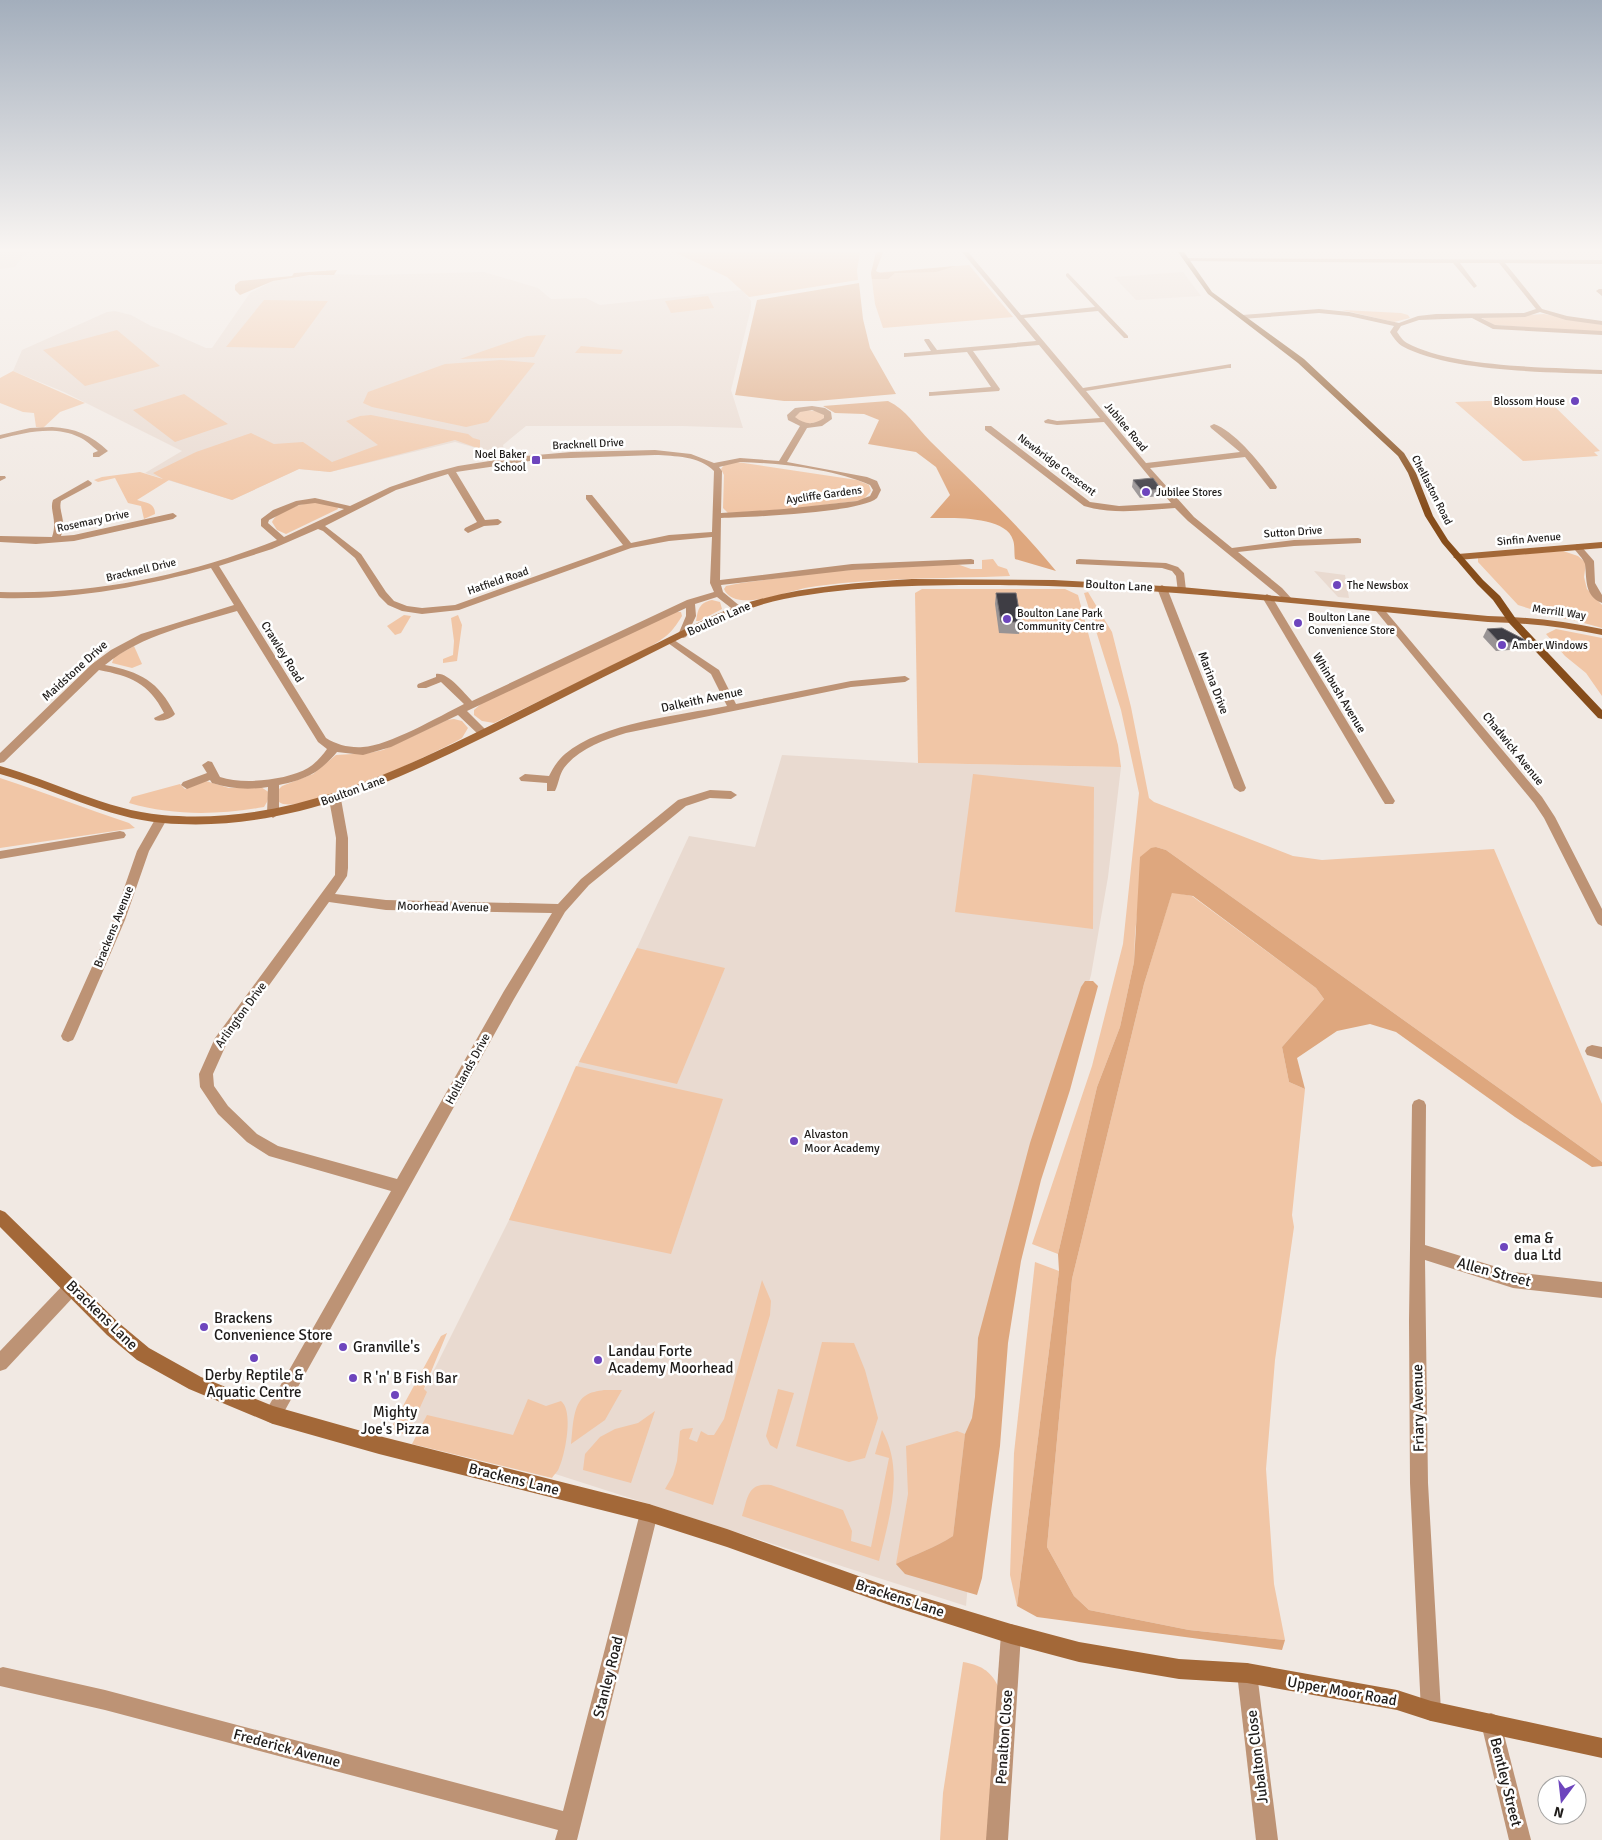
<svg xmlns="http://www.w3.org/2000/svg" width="1602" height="1840" font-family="Signika,sans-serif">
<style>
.built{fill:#e9dad0}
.green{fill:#f1c6a6}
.forest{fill:#dea77e}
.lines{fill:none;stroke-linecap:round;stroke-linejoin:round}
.street{fill:#bd9375;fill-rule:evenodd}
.secondary{fill:#a36838;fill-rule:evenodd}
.primary{fill:#864d1b;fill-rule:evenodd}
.wall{fill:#989394}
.building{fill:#3e3d44;stroke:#747174}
.poi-dot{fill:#6d45bd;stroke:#fff;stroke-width:2}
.labels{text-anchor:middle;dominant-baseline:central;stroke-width:5;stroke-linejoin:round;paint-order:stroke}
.far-poi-label{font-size:11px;fill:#1f1c1a;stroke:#fff;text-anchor:start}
.far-street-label{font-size:11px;fill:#1f1c1a;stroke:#fff}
.street-label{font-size:12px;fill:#1f1c1a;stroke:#fff}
.poi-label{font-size:12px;fill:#1f1c1a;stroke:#fff;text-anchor:start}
.near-poi-label{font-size:15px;fill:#1f1c1a;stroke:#fff;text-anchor:start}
.near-street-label{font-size:15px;fill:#1f1c1a;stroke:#fff}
</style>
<rect width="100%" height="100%" fill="#f1e9e3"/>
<!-- built -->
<g class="built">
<polygon points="0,252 29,252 22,257 15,267 0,269"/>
<polygon points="484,272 538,288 551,299 586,298 600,305 742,290 751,301 751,308 731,390 743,428 682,426 526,426 503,445 505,456 482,460 480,449 455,442 330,472 299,469 232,500 145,473 182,451 64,392 13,371 22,350 107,312 115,311 131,315 151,326 172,333 206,348 212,348 250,293 273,281 320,274 375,275"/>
<polygon points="1183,272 1201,296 1136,300 1114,277"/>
<polygon points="1314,571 1345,575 1349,598 1338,597"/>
<polygon points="782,755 918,763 1121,767 1108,877 1091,975 1017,1239 989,1347 966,1606 406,1426 509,1220 579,1062 637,948 689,836 755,847"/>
</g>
<!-- green -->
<g class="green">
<polygon points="674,252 859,252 860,253 857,270 858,280 749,297 727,277"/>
<polygon points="969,265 1013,317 883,328 875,304 871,273"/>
<polygon points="708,296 714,308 671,313 665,301"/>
<polygon points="264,300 328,301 294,348 226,347"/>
<polygon points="1342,310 1401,313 1408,315 1410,318 1394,322"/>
<polygon points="1544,314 1602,325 1602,332 1494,325 1482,318"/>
<polygon points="117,330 160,366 85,386 43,350"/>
<polygon points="546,335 534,357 460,359 527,336"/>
<polygon points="581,346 623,350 621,354 575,353"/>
<polygon points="501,360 535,363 488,422 466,427 372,407 363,403 368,392 445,364"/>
<polygon points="13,371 85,403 60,412 43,428 36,427 34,413 23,412 0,403 0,378"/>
<polygon points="184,394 228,424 175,442 133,410"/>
<polygon points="1547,399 1600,451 1594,452 1598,456 1523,461 1455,402"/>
<polygon points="807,410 823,412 826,416 820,422 803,424 794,417 797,412"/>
<path d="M371,415L468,434L473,438L480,440V449L455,440L330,472L299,469L232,500L169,480L137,500C145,503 155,502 155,514L144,519L141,506L128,503L115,478L98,482L94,480L102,477L140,472L163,479L153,473L196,452L251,433L274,444L303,442L332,462L378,445L346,421L360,416Z"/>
<polygon points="737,462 857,480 869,485 871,491 864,499 857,501 791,509 728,513 723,508 724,475 721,469 724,465"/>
<path d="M313,502L337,506L338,509L286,534L277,530L272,522C277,510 301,504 313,502Z"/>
<polygon points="1563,551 1578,556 1586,563 1584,577 1587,589 1602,605 1602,628 1573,620 1541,615 1540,612 1518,605 1478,562 1478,557"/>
<path d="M993,559L998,566L1007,569L1010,576C941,579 872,577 805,588C786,592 734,613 724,589L726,586L741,583L833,571L957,564L971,569H982V560Z"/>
<polygon points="922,589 1065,589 1078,595 1118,745 1121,767 918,763 915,593"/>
<polygon points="1088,592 1112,632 1131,707 1149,798 1154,802 1293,856 1322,860 1494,849 1602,1104 1602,1162 1166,850 1156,847 1143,856 1135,934 1134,962 1120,1027 1097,1087 1058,1254 1032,1244 1092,1066 1123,944 1139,793 1121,710 1084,593"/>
<path d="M712,600L720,602L722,609L699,621H696C698,609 699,603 712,600Z"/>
<path d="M675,612H681L682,616C671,634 666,637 648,648L494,723L482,721L474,715V710L482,703Z"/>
<polygon points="404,615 411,616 401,633 395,635 387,626"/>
<polygon points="458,615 462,625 457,661 443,663 443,659 453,655 454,641 451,618"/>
<polygon points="1556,629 1602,638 1602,696 1586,673 1565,656 1546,634"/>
<polygon points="134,646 142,664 132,668 112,663 114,657"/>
<path d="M454,719L462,721L468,728L462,738C438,752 298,818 279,802V789L282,786L313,774L336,755L369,753L383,750L447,720Z"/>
<polygon points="973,774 1094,787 1093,929 955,912"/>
<path d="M0,778C44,792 86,809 129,823L135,828L0,848Z"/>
<path d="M206,781L229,788L261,787L270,793L267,802L264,807C218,815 174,816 129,803L132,797L180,784L185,789Z"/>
<polygon points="1172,892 1192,896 1316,988 1324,999 1282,1047 1289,1082 1305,1089 1292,1215 1294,1227 1275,1360 1266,1469 1274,1584 1285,1640 1189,1630 1089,1610 1074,1596 1047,1547 1072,1279 1144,984"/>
<polygon points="637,948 725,968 677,1084 579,1062"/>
<polygon points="576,1066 723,1099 671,1254 509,1220"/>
<polygon points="1035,1262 1059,1271 1017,1606 1010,1575 1014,1453"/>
<polygon points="762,1280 771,1301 770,1315 713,1505 665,1489 673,1475 677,1461 680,1431 683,1429 693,1428 689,1439 697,1442 701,1431 708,1435 714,1435 724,1419"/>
<polygon points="447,1333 424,1389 427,1392 407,1436 391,1428 441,1336"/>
<polygon points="822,1342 854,1343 865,1370 878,1418 865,1458 849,1462 796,1446"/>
<polygon points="778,1389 794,1393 777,1449 770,1445 766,1436"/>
<path d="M604,1390H622L605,1420L571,1444C573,1430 572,1405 585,1396C590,1392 598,1391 604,1390Z"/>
<path d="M528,1399L546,1406L561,1401C574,1411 565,1455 559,1468C558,1471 554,1475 552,1478L412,1444L427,1415L513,1435Z"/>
<polygon points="655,1411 631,1483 583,1470 585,1454 600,1437 615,1429 638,1423"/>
<path d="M882,1430C905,1471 889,1518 879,1561L742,1516C748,1498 747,1482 771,1485L843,1510L852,1531L851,1541L871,1547L889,1458L875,1454Z"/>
<path d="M957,1431L965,1434L953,1536C935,1548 915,1554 896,1564L908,1494L906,1446Z"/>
<path d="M963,1662C980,1665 990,1670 998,1686L987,1840H940L943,1793Z"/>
</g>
<!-- forest -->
<g class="forest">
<polygon points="876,252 883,252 876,271 880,273 956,266 936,272 895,273 888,279 872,279 871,273"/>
<polygon points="337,270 334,275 310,275 273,281 240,295 235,290 235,285 240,281 292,276 294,273"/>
<polygon points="859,283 863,319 870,348 896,394 816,401 784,401 735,395 757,300"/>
<path d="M888,401C906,409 916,427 930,441C973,483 1018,524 1056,571L1015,559C1014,553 1015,545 1013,540C1006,515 950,518 930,518L950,495L936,467L916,452L868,444L879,420L864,414L835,413L823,406Z"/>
<polygon points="1156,847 1166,850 1602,1162 1602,1166 1592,1167 1515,1117 1396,1032 1370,1024 1337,1031 1297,1058 1305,1089 1289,1082 1282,1047 1324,999 1316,988 1193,896 1172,893 1144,984 1072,1279 1047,1547 1074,1596 1089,1610 1189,1630 1285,1640 1282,1650 1037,1617 1017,1606 1059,1271 1058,1254 1097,1087 1120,1027 1134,962 1140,857 1151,848"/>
<path d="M1085,981H1093L1098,986L1070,1090L1041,1180L1021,1261L1008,1343L1000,1446L982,1578L977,1595L905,1574L896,1564C915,1554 935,1548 953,1536L965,1434L972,1418L975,1397L978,1338L1030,1143L1081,987Z"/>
</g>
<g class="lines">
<!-- street -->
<g class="street">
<path d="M962,252H968L1021,315L1095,307L1066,276V274L1068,273L1128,336V338H1124L1098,311L1024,318L1083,388L1231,364V368H1228L1086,391L1146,463L1240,452L1211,428L1210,426L1214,424C1236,432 1264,467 1277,487L1276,489H1270L1245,457L1150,468L1194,517L1232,548L1294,540L1358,538L1361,539V543L1294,546L1238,552L1282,588L1292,599L1287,602L1188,521L1175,508C1144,510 1114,515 1084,506L985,430V426H991L1090,502L1119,506L1171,503L1104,422L1057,425L1045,423L1044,421L1048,419L1057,421L1100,418L1039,345L973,351L1000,389L999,391L929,396V392H932L991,387L967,352L904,357V353H907L931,351L924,340L925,339H929L937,350L1036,341Z"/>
<path d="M1186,258L1602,260V264L1505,263L1542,309L1567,316L1602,321V325L1566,320L1540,312L1525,317L1481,318L1495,325L1602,331V335L1493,329L1472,318L1419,320L1401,326L1397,332C1400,336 1403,341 1407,343C1453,368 1549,367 1602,370V374C1548,372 1449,372 1402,346C1397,343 1393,337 1390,332L1394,326L1349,316L1319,313L1242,319L1239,317L1242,315L1319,309L1349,312L1399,323L1418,316L1436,314L1524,313L1536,309L1499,263H1460L1477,286L1474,288L1453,263L1184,261Z"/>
<polygon points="1599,289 1602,289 1602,296 1596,291"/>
<path d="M812,406L825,408L831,412L832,419L822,426L807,428L787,462L867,477L877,481L881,490L877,498C860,513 749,517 721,518L720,580L852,564L971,559L974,560V564L852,570L721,585L723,592L741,607V611H735L717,597L695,604L696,616L686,637L683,638L678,635L686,616V608L467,711L487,731L488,733L487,735H479L458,715L391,747L363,755L337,752C319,773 307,779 279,785V814L273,818L267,814L268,787C249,790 231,789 212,783L210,780L187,789L181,785L183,782L207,773L202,765L208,761L212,762L220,777C244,785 287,780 308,768C316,763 322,756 327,749L318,742L237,611C191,625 143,634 105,665C141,672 158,681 175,714C171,719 161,722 155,720L154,718L164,713C149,683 130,676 99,670L4,762L0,763V753L92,664L111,650L141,634L234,605L211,568C141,587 73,600 0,598V592C95,595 189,575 277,540L261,526V519L273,510L296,501L315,498L350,506L390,487L428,474L458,466L514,457L571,452L655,450L691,454L714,463L740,458L779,461L800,426L788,420L787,415L795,408ZM812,410L824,415V418C814,425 805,425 795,417L800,412ZM655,455C675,456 699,456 714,471L712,532L669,535L631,543L592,495H586V499L623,545L455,605L422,608L407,606L394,601L386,592L361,554L325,526L396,490L448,474L477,522L465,528L464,530L468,533L484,526L498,525L502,522L498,519L485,520L456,472L543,459ZM740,462C780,463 833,469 870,485L873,490L870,496L857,501L784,509L721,513L722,471L719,467ZM315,503L344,509L284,537L268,523L269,520L299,505ZM318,529L323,531L355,558L379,596L388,605L402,611L422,614L459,610L631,548L669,541L712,537L710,583L714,592L687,600L472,701C464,693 448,672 436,674V677L418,684L417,686L418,688H426L441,682L464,704C440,716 388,746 363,747C350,748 337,745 326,738L219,566L272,549Z"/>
<path d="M52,427C74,428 92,435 108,451L99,457H93V453L98,451C92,446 86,440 79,437C54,425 24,433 0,439V435L30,428Z"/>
<polygon points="0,476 5,476 6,478 0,481"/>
<path d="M88,480L92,483L91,485L61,501C58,512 67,519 61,536L74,535L173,513L177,516L173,519L74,541L36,544L0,542V536L52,537C58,520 49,510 53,500Z"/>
<path d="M1577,544L1580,545L1594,561L1595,583L1602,595V603C1584,596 1587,579 1585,564C1583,558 1576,552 1573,547Z"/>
<polygon points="1079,559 1166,563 1178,567 1184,573 1186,590 1181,593 1178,592 1176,576 1172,571 1162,568 1076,564 1076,560"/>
<polygon points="1162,585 1167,588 1246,788 1244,791 1240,792 1234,788 1157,588"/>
<polygon points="1267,594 1272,597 1395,801 1393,804 1385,804 1383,801 1262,597"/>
<polygon points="1379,606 1382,607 1542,797 1555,817 1602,909 1602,926 1598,924 1596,921 1544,818 1534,803 1376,611 1374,609"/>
<path d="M671,638L719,670L736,704L851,681L905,676L910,679L905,682L851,687L626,733C604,740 578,749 564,768C559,775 559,783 555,791H547V783L521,781L519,778L525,774L549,776C553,768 558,760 565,754C601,723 680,715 727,706L711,674L668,643L666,641Z"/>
<path d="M710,790L731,791L737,795L731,799L710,798L686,806L589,885L565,912L514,999L279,1421L273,1424L267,1421L264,1415L267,1409L391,1191L269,1156L247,1142L218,1114L200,1087L199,1074L215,1038L335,875L336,838L329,799L331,796H339L341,799L348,838V868L347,876L335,894L386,900L558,904L581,879L678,800ZM329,902L386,910L552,913L504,991L397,1179L278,1146L257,1134L228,1106L214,1086L213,1074L226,1045Z"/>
<polygon points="161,815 167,819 149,851 125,920 75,1036 73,1040 68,1042 63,1040 61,1036 113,920 137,851 157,816"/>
<polygon points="120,831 124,832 126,835 124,838 0,859 0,851"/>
<polygon points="1592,1045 1602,1047 1602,1059 1587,1055 1585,1051 1587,1047"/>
<polygon points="1419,1099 1424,1101 1426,1105 1425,1245 1513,1272 1602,1282 1602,1298 1513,1288 1425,1260 1428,1483 1441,1711 1438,1718 1431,1721 1424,1718 1421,1711 1410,1483 1409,1321 1412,1105 1414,1101"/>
<polygon points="72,1279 78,1282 80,1287 78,1292 6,1369 0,1371 0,1351 66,1282"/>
<polygon points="649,1504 655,1507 658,1513 577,1840 555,1840 558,1830 105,1710 0,1686 0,1668 3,1667 105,1690 563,1811 640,1513 643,1507"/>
<polygon points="1011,1624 1018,1627 1021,1634 1008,1840 986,1840 1001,1634 1004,1627"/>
<polygon points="1247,1663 1254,1666 1257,1673 1278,1840 1256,1840 1237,1673 1240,1666"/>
<polygon points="1491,1713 1498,1716 1501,1723 1531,1840 1509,1840 1481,1723 1484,1716"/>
</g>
<!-- secondary -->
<g class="secondary">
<polygon points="1602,542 1602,548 1458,560 1453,557 1458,554"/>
<path d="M912,579L1054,580L1181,587L1488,616C1527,617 1564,621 1602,629V635C1564,627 1527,623 1488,622C1326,607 1163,587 1000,585C927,585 856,585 784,599C731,610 682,638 634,662C581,688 528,716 474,742C376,790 275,833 163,823C106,818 54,789 0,774V766C54,781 106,810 162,815C273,825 372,783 469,736C528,707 587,677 647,648C676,634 705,618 735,607C791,587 853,583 912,579Z"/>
<polygon points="0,1210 5,1212 119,1323 149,1348 201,1377 273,1406 379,1436 649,1504 727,1529 892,1588 1011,1624 1079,1642 1179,1659 1247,1663 1397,1690 1431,1701 1602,1738 1602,1758 1431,1721 1397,1710 1247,1683 1179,1679 1079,1662 1011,1644 892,1606 727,1547 649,1522 379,1454 273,1424 189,1389 137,1360 107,1335 0,1227"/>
</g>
<!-- primary -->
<polygon class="primary" points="1178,252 1184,252 1212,292 1304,359 1404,453 1416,473 1433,516 1448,540 1483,580 1500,596 1516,619 1602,710 1602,719 1598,718 1509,623 1493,600 1477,584 1442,543 1425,516 1408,473 1398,456 1298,363 1208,294"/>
</g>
<!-- wall -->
<g class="wall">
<polygon points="1133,480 1161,489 1160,496 1140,498 1132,487"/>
<polygon points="996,593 1021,622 1019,634 999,633 995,604"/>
<polygon points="1487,629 1527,641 1523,649 1496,651 1483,637"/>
</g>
<!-- building -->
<g class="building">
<polygon points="1153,478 1161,489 1142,491 1133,480"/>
<polygon points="996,593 1016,593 1021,622 1001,622"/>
<polygon points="1502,628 1527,641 1500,643 1487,629"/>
</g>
<!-- sky -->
<linearGradient id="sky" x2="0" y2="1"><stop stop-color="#a3aebc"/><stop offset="0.49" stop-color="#f9f5f2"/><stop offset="1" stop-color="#f9f5f2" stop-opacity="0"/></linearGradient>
<rect width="1602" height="510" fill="url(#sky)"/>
<!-- markers -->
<g class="poi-dot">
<circle cx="1575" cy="401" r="5"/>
<rect x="531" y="455" width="10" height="10" rx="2.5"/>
<circle cx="1146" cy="492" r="5"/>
<circle cx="1337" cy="585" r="5"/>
<circle cx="1007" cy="619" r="5"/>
<circle cx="1298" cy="623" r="5"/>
<circle cx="1502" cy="645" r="5"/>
<circle cx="794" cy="1141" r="5"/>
<circle cx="1504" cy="1247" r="5"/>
<circle cx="204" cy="1327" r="5"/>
<circle cx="343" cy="1347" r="5"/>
<circle cx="254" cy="1358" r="5"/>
<circle cx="598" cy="1360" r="5"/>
<circle cx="353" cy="1378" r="5"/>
<circle cx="395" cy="1395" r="5"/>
</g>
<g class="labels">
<!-- far-poi labels -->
<g class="far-poi-label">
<text x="1565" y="401" text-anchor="end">Blossom House</text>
<text x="526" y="454" text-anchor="end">Noel Baker<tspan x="526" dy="13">School</tspan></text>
<text x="1156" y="492">Jubilee Stores</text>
<text x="1347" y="585">The Newsbox</text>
<text x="1017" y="613">Boulton Lane Park<tspan x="1017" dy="13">Community Centre</tspan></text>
<text x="1308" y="617">Boulton Lane<tspan x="1308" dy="13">Convenience Store</tspan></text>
<text x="1512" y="645">Amber Windows</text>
</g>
<!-- far-street labels -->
<g class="far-street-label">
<text transform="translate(1126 427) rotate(50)">Jubilee Road</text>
<text transform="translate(588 444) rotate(-3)">Bracknell Drive</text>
<text transform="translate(1057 465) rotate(37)">Newbridge Crescent</text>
<text transform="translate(1432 490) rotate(63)">Chellaston Road</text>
<text transform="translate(824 495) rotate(-8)">Aycliffe Gardens</text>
<text transform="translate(93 521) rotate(-12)">Rosemary Drive</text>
<text transform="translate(1293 532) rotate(-4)">Sutton Drive</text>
<text transform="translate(1529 539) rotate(-5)">Sinfin Avenue</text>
<text transform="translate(141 570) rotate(-13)">Bracknell Drive</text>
<text transform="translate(498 581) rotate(-19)">Hatfield Road</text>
<text transform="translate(1559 612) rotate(8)">Merrill Way</text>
</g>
<!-- street labels -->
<g class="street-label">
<text transform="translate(1119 586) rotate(3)">Boulton Lane</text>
<text transform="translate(719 619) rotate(-24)">Boulton Lane</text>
<text transform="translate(282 652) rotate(58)">Crawley Road</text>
<text transform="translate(75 671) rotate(-42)">Maidstone Drive</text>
<text transform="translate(1213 683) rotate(69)">Marina Drive</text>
<text transform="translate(1339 693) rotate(59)">Whinbush Avenue</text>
<text transform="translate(702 700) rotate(-12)">Dalkeith Avenue</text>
<text transform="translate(1513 749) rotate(51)">Chadwick Avenue</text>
<text transform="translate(353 791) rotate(-20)">Boulton Lane</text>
<text transform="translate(443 907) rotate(1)">Moorhead Avenue</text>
<text transform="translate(114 927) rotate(-68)">Brackens Avenue</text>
<text transform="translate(241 1015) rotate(-54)">Arlington Drive</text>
<text transform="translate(468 1069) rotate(-61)">Holtlands Drive</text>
</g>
<!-- poi labels -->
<g class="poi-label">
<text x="804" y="1134">Alvaston<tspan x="804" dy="14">Moor Academy</tspan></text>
</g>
<!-- near-poi labels -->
<g class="near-poi-label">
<text x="1514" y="1238">ema &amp;<tspan x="1514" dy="17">dua Ltd</tspan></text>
<text x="214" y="1318">Brackens<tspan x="214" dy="17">Convenience Store</tspan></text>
<text x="353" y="1347">Granville's</text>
<text x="608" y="1351">Landau Forte<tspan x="608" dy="17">Academy Moorhead</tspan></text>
<text x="254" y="1375" text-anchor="middle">Derby Reptile &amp;<tspan x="254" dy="17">Aquatic Centre</tspan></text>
<text x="363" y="1378">R 'n' B Fish Bar</text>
<text x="395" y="1412" text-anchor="middle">Mighty<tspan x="395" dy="17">Joe's Pizza</tspan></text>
</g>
<!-- near-street labels -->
<g class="near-street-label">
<text transform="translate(1494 1272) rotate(15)">Allen Street</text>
<text transform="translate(102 1315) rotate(44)">Brackens Lane</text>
<text transform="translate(1418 1408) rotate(-91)">Friary Avenue</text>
<text transform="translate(514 1479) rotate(14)">Brackens Lane</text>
<text transform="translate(900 1598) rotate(18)">Brackens Lane</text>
<text transform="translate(608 1677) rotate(-76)">Stanley Road</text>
<text transform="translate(1342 1691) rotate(10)">Upper Moor Road</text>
<text transform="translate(1004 1737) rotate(-86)">Penalton Close</text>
<text transform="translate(287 1748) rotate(15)">Frederick Avenue</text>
<text transform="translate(1257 1757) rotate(-97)">Jubalton Close</text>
<text transform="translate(1506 1782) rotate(76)">Bentley Street</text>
</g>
</g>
<!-- north arrow -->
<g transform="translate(1562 1800) rotate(195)"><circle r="24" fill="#ffffff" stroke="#a5a4a3"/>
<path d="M0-4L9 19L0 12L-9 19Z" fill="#6d45bd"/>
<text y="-8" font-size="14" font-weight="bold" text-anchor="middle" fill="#1f1c1a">N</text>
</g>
</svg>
